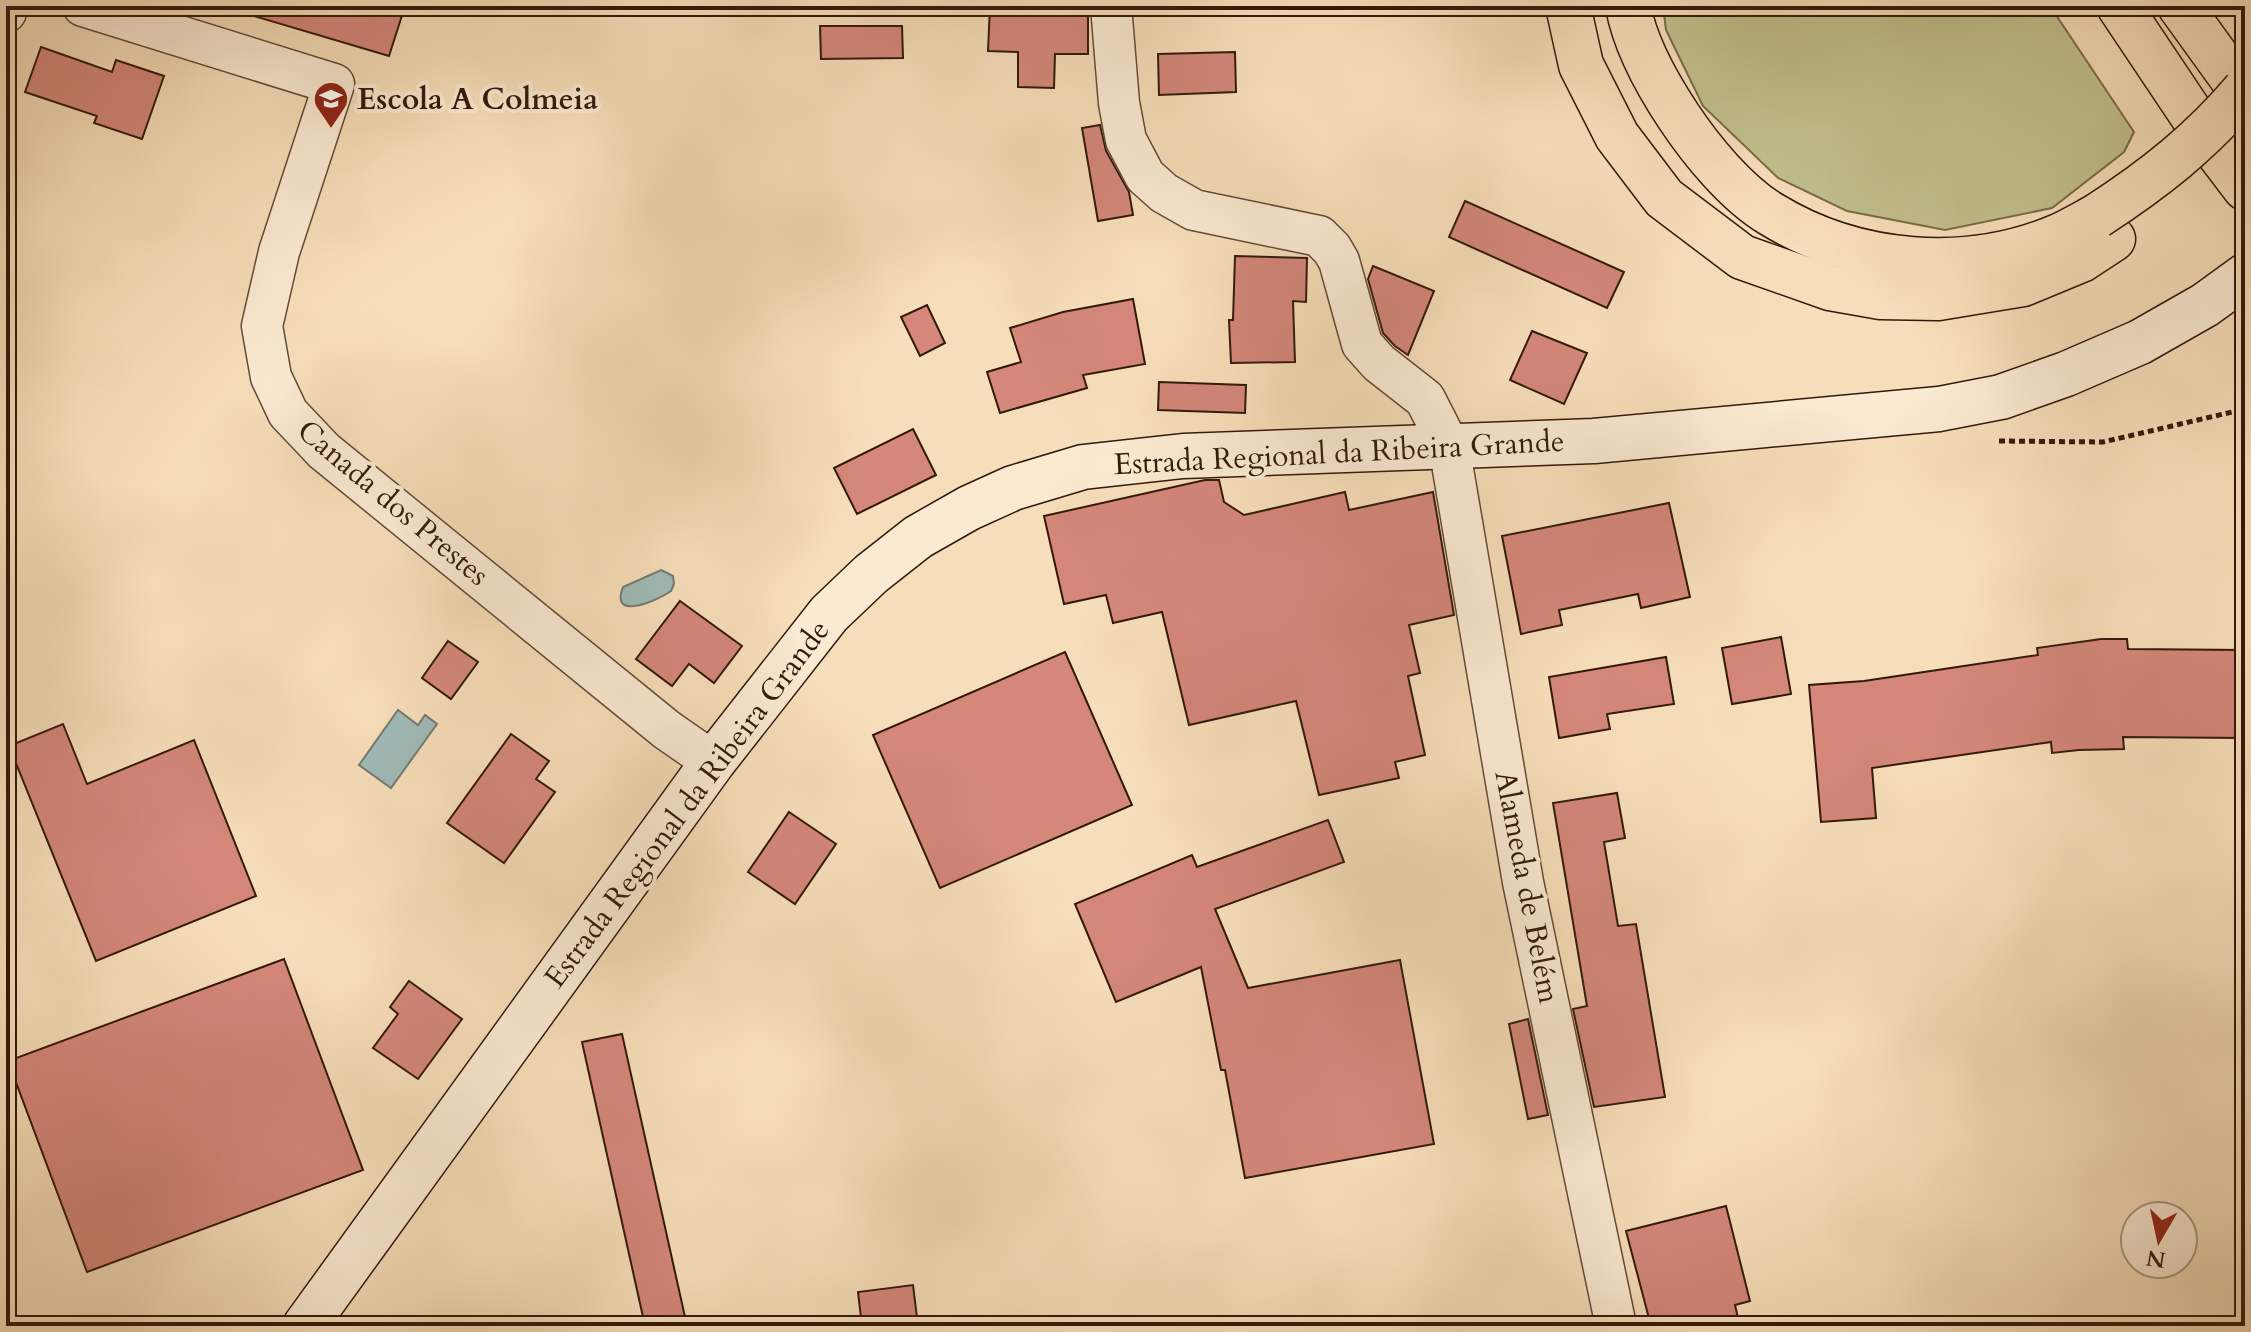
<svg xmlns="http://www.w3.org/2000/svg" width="2251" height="1332" font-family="Cardo,serif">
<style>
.green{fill:#c1c08d;stroke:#7a6c4c;stroke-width:2}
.water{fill:#9fbbb8;stroke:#747a73;stroke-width:2}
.building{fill:#d4877a;stroke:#33190b;stroke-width:2}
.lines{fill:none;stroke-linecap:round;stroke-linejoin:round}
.street-casing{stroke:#644a37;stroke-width:43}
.secondary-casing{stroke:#33190b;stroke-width:47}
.highway-casing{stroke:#33190b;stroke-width:47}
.path{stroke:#33190b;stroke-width:5;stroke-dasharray:6 4;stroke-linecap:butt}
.street{stroke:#faead2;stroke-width:40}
.secondary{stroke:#faead2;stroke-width:44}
.highway{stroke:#f7deba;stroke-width:44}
.highway-bridge-casing{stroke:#33190b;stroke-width:47;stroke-linecap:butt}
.highway-bridge{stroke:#f7deba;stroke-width:44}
.labels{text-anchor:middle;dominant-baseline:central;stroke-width:8;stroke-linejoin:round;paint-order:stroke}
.poi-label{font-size:30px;font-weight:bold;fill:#33190b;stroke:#faead2;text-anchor:start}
.street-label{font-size:30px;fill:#33190b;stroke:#faead2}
</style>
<rect width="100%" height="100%" fill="#f7deba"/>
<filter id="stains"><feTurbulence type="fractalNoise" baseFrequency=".0025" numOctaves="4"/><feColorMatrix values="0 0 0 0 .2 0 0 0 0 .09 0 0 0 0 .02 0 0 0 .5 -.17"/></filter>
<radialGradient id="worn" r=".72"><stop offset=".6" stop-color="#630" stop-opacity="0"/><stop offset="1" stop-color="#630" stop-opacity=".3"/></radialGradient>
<!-- green -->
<polygon class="green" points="1663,6 2050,6 2134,132 2124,152 2052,208 1945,230 1847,211 1778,178 1703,106 1666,30"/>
<!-- water -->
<g class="water">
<path d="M661,570L673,576L674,584L671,591C660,599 609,623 623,587Z"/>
<polygon points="398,710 418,725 425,715 437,724 391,788 359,765"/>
</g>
<!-- building -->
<g class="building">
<polygon points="248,6 405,6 389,56 247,14"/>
<polygon points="990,6 1088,6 1088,54 1055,54 1054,88 1018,87 1018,52 988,51"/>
<polygon points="820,26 902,26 903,58 821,59"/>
<polygon points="41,47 112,72 116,60 164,76 142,139 94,123 97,116 25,92"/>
<polygon points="1235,52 1236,92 1159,95 1158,54"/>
<polygon points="1100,125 1106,151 1129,192 1133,215 1098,221 1082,128"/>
<polygon points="1465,201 1624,272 1607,308 1449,237"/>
<polygon points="1235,256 1307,258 1306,302 1293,301 1295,362 1231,363 1229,320 1233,320"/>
<polygon points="1373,266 1434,291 1408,355 1395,346 1383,333 1368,279"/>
<polygon points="1133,299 1145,364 1083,375 1087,388 1000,413 987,372 1021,362 1010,328 1063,312"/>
<polygon points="927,305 945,343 920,356 901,317"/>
<polygon points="1532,331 1587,353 1564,404 1510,380"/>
<polygon points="1159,382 1246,385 1245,413 1158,410"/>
<polygon points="913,429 936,475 857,514 834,468"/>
<polygon points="1205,480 1219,480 1224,502 1244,515 1345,492 1349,510 1433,492 1454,615 1409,625 1420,673 1408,676 1425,755 1395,762 1399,778 1319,795 1296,701 1189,725 1162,612 1113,623 1106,595 1064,604 1044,516"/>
<polygon points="1669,503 1690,597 1641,608 1638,594 1559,610 1562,625 1521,634 1502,536"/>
<polygon points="680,601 742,646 714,683 689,664 672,686 636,659"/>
<polygon points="1781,637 1791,694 1732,704 1722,648"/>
<polygon points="2101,639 2127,639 2128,649 2245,650 2245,738 2123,737 2124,749 2079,750 2052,753 2051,742 1872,768 1876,818 1821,822 1809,685 1864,681 2038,655 2037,648"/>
<polygon points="448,641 478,662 451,699 422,678"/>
<polygon points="1065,652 1132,805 940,888 873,735"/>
<polygon points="1666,657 1674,704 1607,714 1610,729 1559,738 1549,677"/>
<polygon points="63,724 87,784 194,740 256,896 96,961 9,746"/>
<polygon points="511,734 549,761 536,779 555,792 504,863 447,823"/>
<polygon points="1617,793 1625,838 1604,842 1618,926 1636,924 1665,1097 1594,1107 1573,1009 1587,1006 1553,803"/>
<polygon points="789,812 836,844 795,904 748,872"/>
<polygon points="1328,820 1344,862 1215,909 1248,988 1400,960 1434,1144 1245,1178 1225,1070 1221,1070 1201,967 1116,1002 1075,904 1192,855 1197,867"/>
<polygon points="284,959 363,1170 87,1272 8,1061"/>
<polygon points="409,981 462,1019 418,1079 373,1048 398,1014 390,1007"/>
<polygon points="1528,1019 1548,1115 1528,1119 1509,1024"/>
<polygon points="622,1034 687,1326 645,1326 582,1042"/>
<polygon points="1726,1206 1750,1301 1735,1305 1740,1326 1651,1326 1626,1231"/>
<polygon points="913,1285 918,1326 862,1326 858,1292"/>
</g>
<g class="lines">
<defs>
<g id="street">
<polyline points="83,6 334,84 279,252 262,326 271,377 288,413 324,451 667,730 713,762"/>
<polyline points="1111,6 1119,103 1126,140 1145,176 1164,193 1194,210 1319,236 1332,249 1339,261 1362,344 1379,363 1425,399 1449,446 1523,882 1616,1326"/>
<polyline points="6,12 6,6"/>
</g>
<polyline id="secondary" points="305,1326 713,762 829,614 871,574 918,537 969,508 1013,488 1083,467 1183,456 1594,441 1939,409 2001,397 2066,374 2140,342 2205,305 2245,276"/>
<g id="highway">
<polyline points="1568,6 1581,65 1617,136 1664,198 1742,257 1830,288 1881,297 1938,298 2023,284 2081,260 2113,239"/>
<path d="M1628,6C1635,45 1657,84 1679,117C1701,150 1736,193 1771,214C1856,266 1967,275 2059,236C2072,230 2084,223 2097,216"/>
<polyline points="2119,6 2210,142 2245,188"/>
<polyline points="2180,6 2245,96"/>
</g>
</defs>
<!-- street casing -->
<use href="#street" class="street-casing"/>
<!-- secondary casing -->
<use href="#secondary" class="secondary-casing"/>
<!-- highway casing -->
<use href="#highway" class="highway-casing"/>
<!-- path -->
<polyline class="path" points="1999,441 2103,442 2245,409"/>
<!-- street -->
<use href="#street" class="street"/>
<!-- secondary -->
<use href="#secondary" class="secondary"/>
<!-- highway -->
<use href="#highway" class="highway"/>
<defs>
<path id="highway-bridge" d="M2097,216C2154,179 2201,142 2245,90"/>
</defs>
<!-- highway-bridge casing -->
<use href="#highway-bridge" class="highway-bridge-casing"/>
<!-- highway-bridge -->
<use href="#highway-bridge" class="highway-bridge"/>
</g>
<!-- icons -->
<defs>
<symbol id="school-pin" viewBox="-11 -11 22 30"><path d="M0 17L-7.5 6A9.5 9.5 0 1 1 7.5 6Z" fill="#8f2418" stroke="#faead2"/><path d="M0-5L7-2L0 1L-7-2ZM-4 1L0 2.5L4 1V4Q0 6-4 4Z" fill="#fff"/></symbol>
</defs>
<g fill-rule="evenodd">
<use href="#school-pin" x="311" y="79" width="40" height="54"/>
</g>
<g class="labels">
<!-- poi labels -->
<g class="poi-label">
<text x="357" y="99">Escola A Colmeia</text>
</g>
<!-- street labels -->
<g class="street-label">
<text transform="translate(1339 453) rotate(-3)">Estrada Regional da Ribeira Grande</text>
<text transform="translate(393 503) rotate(40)">Canada dos Prestes</text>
<text transform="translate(687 804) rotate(-53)">Estrada Regional da Ribeira Grande</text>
<text transform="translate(1527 887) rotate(79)">Alameda de Belém</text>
</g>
</g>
<!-- margin -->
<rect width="2251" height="1332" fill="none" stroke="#f7deba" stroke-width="32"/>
<rect x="8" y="8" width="2235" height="1316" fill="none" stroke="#33190b" stroke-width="4"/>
<rect x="16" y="16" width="2219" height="1300" fill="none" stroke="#33190b" stroke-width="2"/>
<!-- north arrow -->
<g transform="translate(2159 1240) rotate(189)"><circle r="38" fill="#faead2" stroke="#aa9682" stroke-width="2"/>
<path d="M0-6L14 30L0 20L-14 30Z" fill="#8f2418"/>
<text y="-12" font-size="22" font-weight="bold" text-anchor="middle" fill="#33190b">N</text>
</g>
<rect width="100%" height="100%" filter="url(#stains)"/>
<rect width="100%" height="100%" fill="url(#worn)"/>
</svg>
